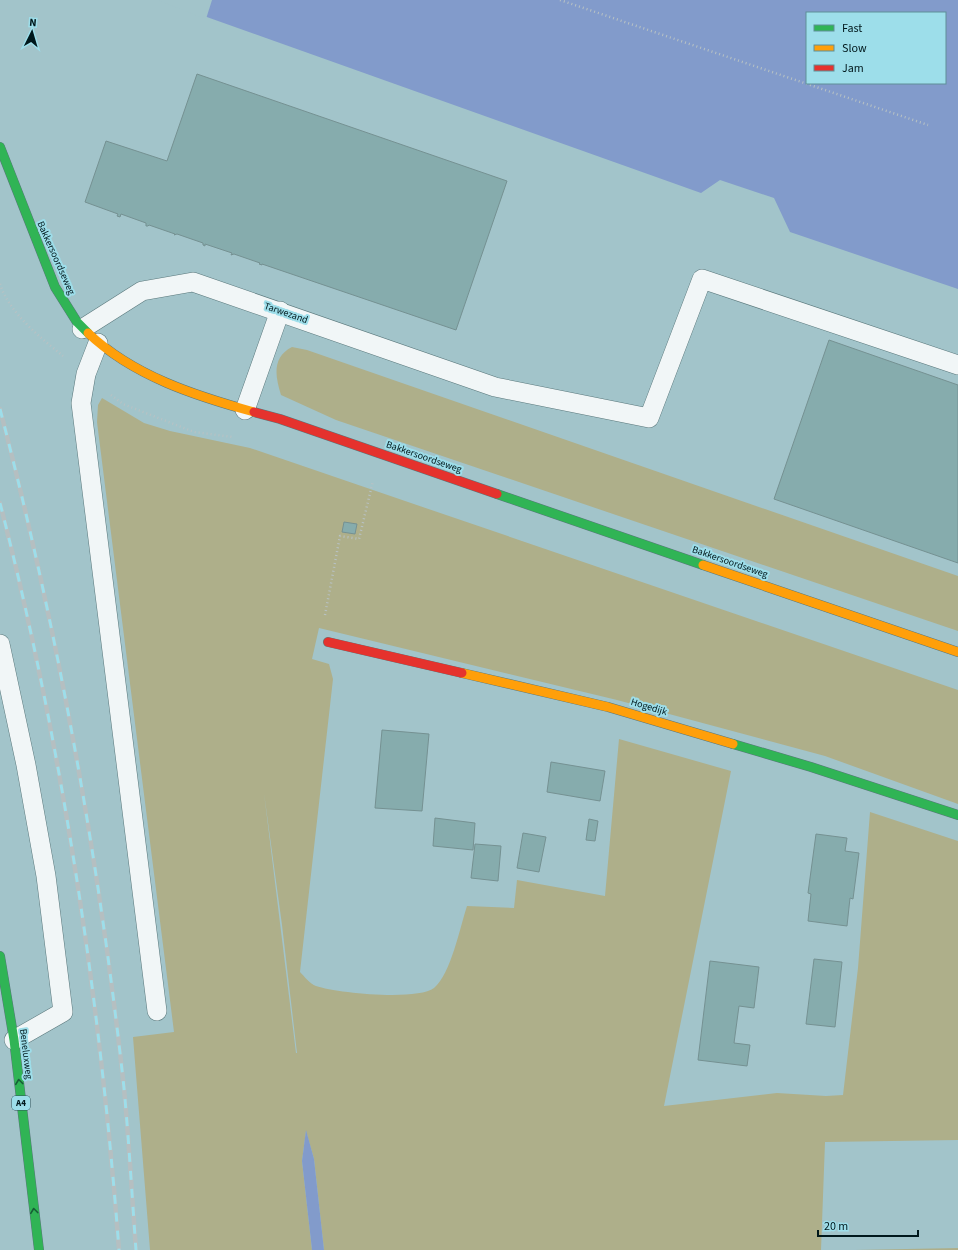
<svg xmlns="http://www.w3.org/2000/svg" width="958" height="1250" font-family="'Source Sans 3',sans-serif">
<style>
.green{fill:#aeaf8a;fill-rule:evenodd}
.water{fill:#829bcb;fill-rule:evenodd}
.pier{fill:#a2c4ca}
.building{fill:#86acad;stroke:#759192}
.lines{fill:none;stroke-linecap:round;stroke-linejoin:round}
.lane-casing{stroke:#59777b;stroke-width:20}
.fast-casing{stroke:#59777b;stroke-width:10}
.slow-casing{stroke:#59777b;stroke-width:10}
.jam-casing{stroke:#59777b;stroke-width:10}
.path{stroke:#b8c2c4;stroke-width:2.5;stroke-dasharray:1 3;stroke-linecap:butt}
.lane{stroke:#f1f6f7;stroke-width:19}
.fast{stroke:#30b455;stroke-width:9}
.slow{stroke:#ff9f0a;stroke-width:9}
.jam{stroke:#e5322d;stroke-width:9}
.rail-casing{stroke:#b5bfc1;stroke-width:4.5}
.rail{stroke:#9ddeea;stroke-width:3;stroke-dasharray:9;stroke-linecap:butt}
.oneway{stroke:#165e36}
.labels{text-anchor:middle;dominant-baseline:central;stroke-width:4;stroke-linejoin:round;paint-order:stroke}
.shield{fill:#9ddeea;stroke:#2f535a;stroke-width:1}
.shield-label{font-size:9px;font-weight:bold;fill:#00181c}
.street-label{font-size:10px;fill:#00181c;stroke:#9ddeea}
</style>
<rect width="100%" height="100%" fill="#a2c4ca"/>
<!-- green -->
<g class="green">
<path d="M292,347L307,350L958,576V631L336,420L281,395C275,376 272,357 292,347Z"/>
<path d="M102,398L144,423L170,431L250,448L958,690V804L825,756L617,700L319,628L312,659L329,664L333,679L300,972C304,976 310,984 316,986C336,993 417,1001 434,988C451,974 460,927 467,906L514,908L517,880L605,896L619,739L731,771L664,1106L777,1093L826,1096L843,1095L858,968L870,812L958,841V1140L825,1142L821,1250H324L314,1159L306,1131L302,1161L312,1250H150L133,1037L174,1032L97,422L98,405ZM264,793L282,925L297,1053H296Z"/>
<polygon points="958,1248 958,1250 855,1250"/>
</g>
<!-- water -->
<g class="water">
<path d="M159,0H958V289L790,232L774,198L720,180L701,193ZM807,13H945V83H807Z"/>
<polygon points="306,1130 314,1159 324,1250 312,1250 302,1161"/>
</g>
<!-- pier -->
<polygon class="pier" points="157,0 212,0 206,19"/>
<!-- building -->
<g class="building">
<polygon points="197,74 507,181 456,330 262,264 262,265 259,264 260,263 234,254 231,255 232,253 205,244 205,246 203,245 203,243 177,234 174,235 175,234 149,225 148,226 146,226 146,223 121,214 120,217 117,216 118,214 85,202 106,141 167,161"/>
<polygon points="829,340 958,385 958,563 774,499"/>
<polygon points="344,522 357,524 355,534 342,532"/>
<polygon points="382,730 429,734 422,811 375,808"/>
<polygon points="551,762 605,771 600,801 547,792"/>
<polygon points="435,818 475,823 473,850 433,846"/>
<polygon points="589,819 598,821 595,841 586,840"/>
<polygon points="523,833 546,837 539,872 517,868"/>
<polygon points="816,834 847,838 845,851 859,853 853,899 850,898 847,926 808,921 811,894 808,893"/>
<polygon points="475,844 501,846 498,881 471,878"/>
<polygon points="814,959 842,962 835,1027 806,1024"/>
<polygon points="710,961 759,967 754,1008 739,1006 734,1043 750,1045 747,1066 698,1060"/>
</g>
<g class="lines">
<defs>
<g id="lane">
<polyline points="82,329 142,291 193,282 495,387 649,418 702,279 958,365"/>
<polyline points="98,343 86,374 81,403 157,1011"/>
<polyline points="245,410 280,311"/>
<polyline points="0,644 26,765 46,876 63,1012 14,1040"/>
</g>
<g id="fast">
<polyline points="0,147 55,287 77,322 88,333"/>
<polyline points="497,494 703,565"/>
<polyline points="733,744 811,767 958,815"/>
<polyline points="0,956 14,1040 39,1250"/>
</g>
<g id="slow">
<path d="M88,333C133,376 196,396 254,412"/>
<polyline points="703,565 958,652"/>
<polyline points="462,673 608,707 733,744"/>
</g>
<g id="jam">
<polyline points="254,412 280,419 497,494"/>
<polyline points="328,642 462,673"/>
</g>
</defs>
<!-- lane casing -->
<use href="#lane" class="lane-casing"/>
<!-- fast casing -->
<use href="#fast" class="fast-casing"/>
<!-- slow casing -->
<use href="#slow" class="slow-casing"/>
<!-- jam casing -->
<use href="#jam" class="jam-casing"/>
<!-- path -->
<g class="path">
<polyline points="560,0 928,125"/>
<path d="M0,284C9,313 41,338 63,356"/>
<polyline points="111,395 123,404 194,432 233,437"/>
<polyline points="325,615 340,536 359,539 373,481"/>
</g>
<!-- lane -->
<use href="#lane" class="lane"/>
<!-- fast -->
<use href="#fast" class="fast"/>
<!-- slow -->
<use href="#slow" class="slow"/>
<!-- jam -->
<use href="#jam" class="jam"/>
<defs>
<g id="rail">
<path d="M0,409C58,632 99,859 124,1088C129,1142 132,1196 136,1250"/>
<path d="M0,503C63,748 100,999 119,1250"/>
</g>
</defs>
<!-- rail casing -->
<use href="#rail" class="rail-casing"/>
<!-- rail -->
<use href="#rail" class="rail"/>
</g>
<!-- one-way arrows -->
<defs><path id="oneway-chevron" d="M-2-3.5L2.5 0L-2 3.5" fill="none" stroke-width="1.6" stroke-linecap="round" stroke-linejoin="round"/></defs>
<g class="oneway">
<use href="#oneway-chevron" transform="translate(19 1082) rotate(-97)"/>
<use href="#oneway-chevron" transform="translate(34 1211) rotate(-97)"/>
</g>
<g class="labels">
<!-- shield labels -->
<rect class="shield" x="12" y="1096" width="18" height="14" rx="3"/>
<g class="shield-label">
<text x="21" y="1103">A4</text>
</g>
<!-- street labels -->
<g class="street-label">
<text transform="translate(56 258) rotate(66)">Bakkersoordseweg</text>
<text transform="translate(286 313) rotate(19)">Tarwezand</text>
<text transform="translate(424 457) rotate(19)">Bakkersoordseweg</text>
<text transform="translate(730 562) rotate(19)">Bakkersoordseweg</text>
<text transform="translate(649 707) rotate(17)">Hogedijk</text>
<text transform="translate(26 1054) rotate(83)">Beneluxweg</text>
</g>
</g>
<!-- legend -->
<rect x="806" y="12" width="140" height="72" fill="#9ddeea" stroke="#5e8f98"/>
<rect x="814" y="25" width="20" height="6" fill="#30b455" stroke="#5e8f98"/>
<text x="842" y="32" font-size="12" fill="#00181c">Fast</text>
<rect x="814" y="45" width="20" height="6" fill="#ff9f0a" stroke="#5e8f98"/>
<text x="842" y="52" font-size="12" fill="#00181c">Slow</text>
<rect x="814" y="65" width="20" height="6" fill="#e5322d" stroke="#5e8f98"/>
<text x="842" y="72" font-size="12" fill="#00181c">Jam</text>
<!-- north arrow -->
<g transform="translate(32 32) rotate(5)" stroke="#9ddeea" stroke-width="3" paint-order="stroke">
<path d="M0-3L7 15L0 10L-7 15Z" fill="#00181c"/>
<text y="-6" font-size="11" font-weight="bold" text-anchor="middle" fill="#00181c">N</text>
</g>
<!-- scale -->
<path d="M818 1230v6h100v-6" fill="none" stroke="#00181c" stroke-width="2"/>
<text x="824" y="1230" font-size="12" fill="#00181c" stroke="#9ddeea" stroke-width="3" paint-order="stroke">20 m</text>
</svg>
